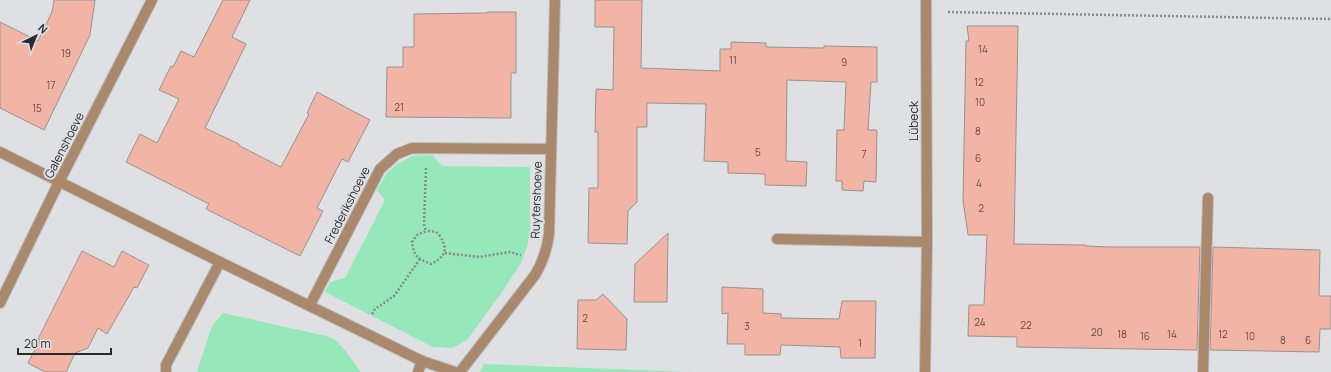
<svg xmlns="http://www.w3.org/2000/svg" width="1331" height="372" font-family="Manrope,sans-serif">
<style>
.green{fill:#96e7ba}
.building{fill:#f2b4a5;stroke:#979392}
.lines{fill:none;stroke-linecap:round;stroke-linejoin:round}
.lane-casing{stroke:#babcbe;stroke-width:12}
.street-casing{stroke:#babcbe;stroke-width:12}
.path{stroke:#87898b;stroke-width:2.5;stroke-dasharray:2 2;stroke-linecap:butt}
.lane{stroke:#a9886c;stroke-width:10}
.street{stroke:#a9886c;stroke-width:10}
.labels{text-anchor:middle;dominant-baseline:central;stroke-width:4;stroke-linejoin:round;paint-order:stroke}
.number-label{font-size:10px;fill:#5b4c4a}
.street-label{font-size:12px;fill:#292a2b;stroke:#dee0e3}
</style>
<rect width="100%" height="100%" fill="#dee0e3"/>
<!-- green -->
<g class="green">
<polygon points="432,155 442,166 530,167 530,227 528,244 521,263 502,292 467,340 452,348 433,347 325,292 330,282 345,278 385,200 377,190 387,173 396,165 412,156"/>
<polygon points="223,313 326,336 335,340 344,349 361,372 197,372 212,326"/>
<polygon points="484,364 690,372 480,372"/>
</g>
<!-- building -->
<g class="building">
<polygon points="54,0 95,0 90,35 44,130 0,108 0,22 38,41 52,12"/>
<polygon points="223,0 250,0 232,37 246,44 205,128 239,144 238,145 281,167 309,114 307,113 317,92 370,120 348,162 342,159 317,208 323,211 300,256 206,209 209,204 126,162 140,134 157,143 179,99 159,90 171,66 173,67 181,51 194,57"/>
<polygon points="595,0 642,0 641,68 720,71 720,49 731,49 731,42 766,43 766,47 824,48 824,46 877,47 877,82 871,82 868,130 877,130 876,182 864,181 863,191 842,190 842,181 836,181 837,130 844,130 846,82 787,80 786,161 807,162 806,186 765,185 765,174 728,173 728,162 704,161 706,104 647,103 647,127 637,127 637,202 628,211 627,244 588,243 589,188 598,188 598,132 595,132 596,89 613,90 614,27 595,27"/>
<polygon points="487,12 516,12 516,73 511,73 511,118 386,117 387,67 403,67 403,47 414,47 414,14 487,13"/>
<polygon points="967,26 1018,26 1014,244 1086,245 1086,246 1109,247 1200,247 1197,350 1017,347 1017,337 968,336 969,305 984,305 987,235 968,235 963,200 966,41 969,41"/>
<polygon points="668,233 667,302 634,302 635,264"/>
<polygon points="1213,247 1320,250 1319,296 1331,296 1331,329 1320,329 1319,352 1210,350"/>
<polygon points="82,251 114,267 122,251 149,265 137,288 134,287 107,334 98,328 88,348 75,353 66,372 45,372 28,363 40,340 38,339"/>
<polygon points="722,287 763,289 763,313 781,314 781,318 839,319 842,301 876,301 875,358 841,358 840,347 781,345 780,355 745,355 745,344 727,344 728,313 722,314"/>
<polygon points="603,294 627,319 626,350 577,349 578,300 596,300"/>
</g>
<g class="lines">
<defs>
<polyline id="lane" points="1203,372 1208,198"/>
<g id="street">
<polyline points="0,152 220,262 422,361 455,372"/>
<polyline points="777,239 927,242"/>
<polyline points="0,303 59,182 152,0"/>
<polyline points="310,305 380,169 397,154 412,148 551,149"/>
<polyline points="166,372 166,365 220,262"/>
<polyline points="418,372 422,361"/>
<path d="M460,372L535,275C543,262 547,250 549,234L555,0"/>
<polyline points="925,372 927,242 926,0"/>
</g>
</defs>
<!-- lane casing -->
<use href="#lane" class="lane-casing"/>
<!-- street casing -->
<use href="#street" class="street-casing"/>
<!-- path -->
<g class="path">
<polyline points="948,12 1331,19"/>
<path d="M426,168L424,224L426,231L417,235L412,242C414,257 417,258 431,264C441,259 448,253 443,242C442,239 439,234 436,232C433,231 429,231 426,231"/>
<polyline points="445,253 479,257 510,252 521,255"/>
<polyline points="372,314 375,309 394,296 420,259"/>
</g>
<!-- lane -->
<use href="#lane" class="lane"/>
<!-- street -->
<use href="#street" class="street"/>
</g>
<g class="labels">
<!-- number labels -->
<g class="number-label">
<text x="983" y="49">14</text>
<text x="66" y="53">19</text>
<text x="733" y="60">11</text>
<text x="844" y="62">9</text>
<text x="979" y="82">12</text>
<text x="51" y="85">17</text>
<text x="980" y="102">10</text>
<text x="399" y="107">21</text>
<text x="37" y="108">15</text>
<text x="978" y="131">8</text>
<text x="758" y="152">5</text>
<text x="864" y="154">7</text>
<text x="978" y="158">6</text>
<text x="979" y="183">4</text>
<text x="981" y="208">2</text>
<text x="585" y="318">2</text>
<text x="980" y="322">24</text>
<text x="1026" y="325">22</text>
<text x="747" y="326">3</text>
<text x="1097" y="332">20</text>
<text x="1122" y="334">18</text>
<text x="1172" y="334">14</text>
<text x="1223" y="334">12</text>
<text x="1145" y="336">16</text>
<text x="1250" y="336">10</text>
<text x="1283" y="340">8</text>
<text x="1308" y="340">6</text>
<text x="860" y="343">1</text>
</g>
<!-- street labels -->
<g class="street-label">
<text transform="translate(913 121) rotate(-90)">Lübeck</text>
<text transform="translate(64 145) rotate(-63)">Galenshoeve</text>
<text transform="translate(536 200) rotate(-88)">Ruytershoeve</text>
<text transform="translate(347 205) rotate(-63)">Frederikshoeve</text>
</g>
</g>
<!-- north arrow -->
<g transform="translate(36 36) rotate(43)" stroke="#dee0e3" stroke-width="3" paint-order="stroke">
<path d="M0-3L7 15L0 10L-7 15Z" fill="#292a2b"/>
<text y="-6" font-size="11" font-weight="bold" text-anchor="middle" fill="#292a2b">N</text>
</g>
<!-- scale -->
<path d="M18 348v6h93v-6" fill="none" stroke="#292a2b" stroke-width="2"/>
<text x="24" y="348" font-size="12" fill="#292a2b" stroke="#dee0e3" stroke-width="3" paint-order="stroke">20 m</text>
</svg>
